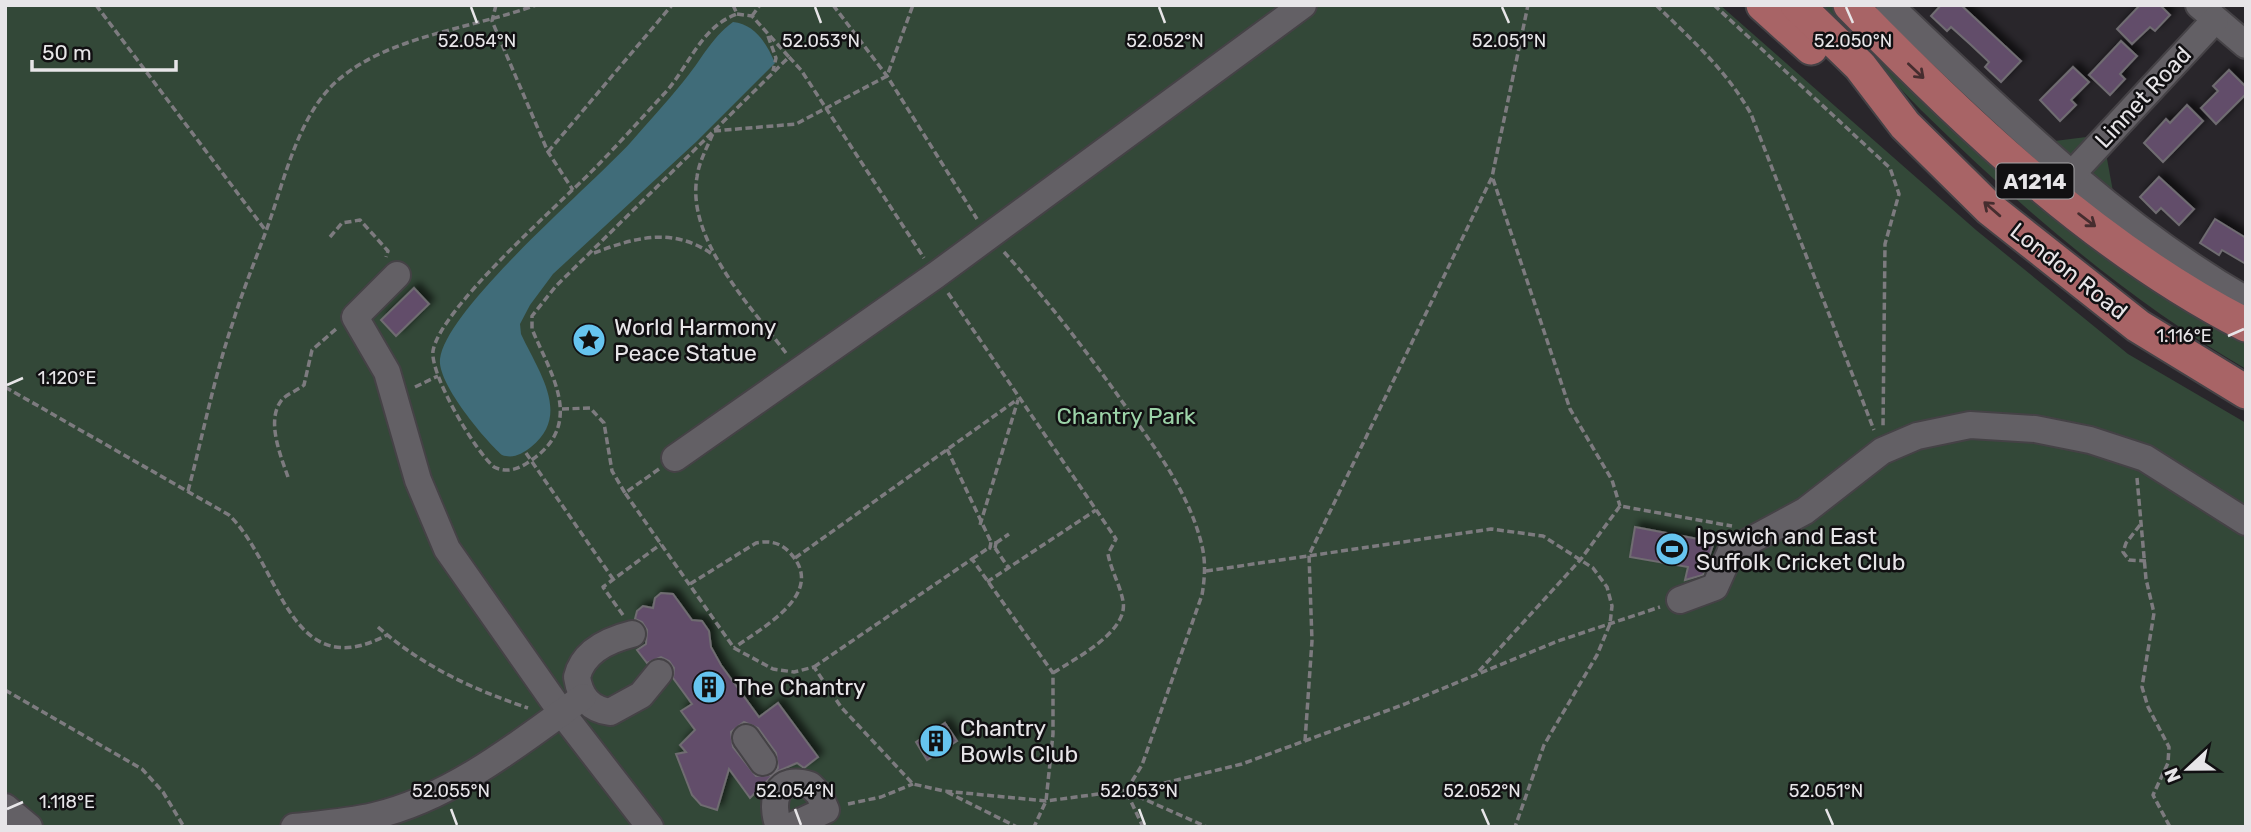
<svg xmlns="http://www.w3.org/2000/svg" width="2251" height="832" font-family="Rubik,sans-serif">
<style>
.green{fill:#334838}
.water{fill:#406c79}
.building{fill:#624e6b;stroke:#6f6c71;stroke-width:2;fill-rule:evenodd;filter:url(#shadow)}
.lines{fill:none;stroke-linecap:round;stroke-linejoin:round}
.minor-casing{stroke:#454246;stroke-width:30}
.major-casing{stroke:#454246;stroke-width:37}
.path{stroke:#7d7b7f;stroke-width:3.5;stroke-dasharray:7 3.5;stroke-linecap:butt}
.minor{stroke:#636065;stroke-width:26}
.major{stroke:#a86466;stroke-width:33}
.oneway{stroke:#462d2f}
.ticks{fill:none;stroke:#e7e5e8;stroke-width:2.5}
.labels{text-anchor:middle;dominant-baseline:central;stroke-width:5;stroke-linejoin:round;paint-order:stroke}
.shield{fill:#111012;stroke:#a7a5a8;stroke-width:2}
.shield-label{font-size:21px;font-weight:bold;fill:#e7e5e8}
.street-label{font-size:23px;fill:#e7e5e8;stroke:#111012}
.poi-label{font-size:23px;fill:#e7e5e8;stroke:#111012;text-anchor:start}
.park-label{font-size:23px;fill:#9cd3a8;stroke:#111012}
.ticks-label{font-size:18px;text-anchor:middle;fill:#e7e5e8;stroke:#111012;stroke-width:5;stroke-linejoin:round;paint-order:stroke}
</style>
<defs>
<filter id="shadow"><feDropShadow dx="5" dy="-5" stdDeviation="3.5" flood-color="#0009"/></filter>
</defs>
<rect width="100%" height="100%" fill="#29262b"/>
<!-- green -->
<g class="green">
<polygon points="5,5 1720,5 1976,230 2128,354 2246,423 2246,827 29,827 5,807"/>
<path d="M1822,5H1847L2246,333V369C2126,299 2020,207 1921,110C1887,76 1857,38 1822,5Z"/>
<polygon points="2094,136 2105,148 2114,197 2047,142"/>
</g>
<!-- water -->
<path class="water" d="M733,22C755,24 767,44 775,63L696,142L553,274L530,305L520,324L521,334C538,371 572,415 531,447C522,454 513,459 502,455C484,439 437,383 440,359C446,308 591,186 631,142C648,122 666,103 683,82C701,61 710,39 733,22Z"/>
<!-- building -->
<g class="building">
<polygon points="1941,5 1961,5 2021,61 2001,82 1985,67 1989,62 1971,45 1951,27 1947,31 1931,16"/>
<polygon points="2140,5 2160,5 2170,15 2155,31 2150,27 2132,44 2117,29"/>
<polygon points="2121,41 2137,56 2120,74 2125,79 2110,95 2089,75"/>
<polygon points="2073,67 2089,82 2071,100 2076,105 2060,121 2040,100"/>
<polygon points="2229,70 2246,87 2246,94 2216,124 2201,108 2218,91 2213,86"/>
<polygon points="2187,105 2203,121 2163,162 2144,143 2166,119 2170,123"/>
<polygon points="2159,177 2194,209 2179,225 2161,208 2156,213 2140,197"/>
<polygon points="2215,219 2246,238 2246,264 2222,250 2219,255 2200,243"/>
<polygon points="414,288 429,304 396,336 381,320"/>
<polygon points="1635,527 1714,542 1703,575 1685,580 1688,567 1630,557"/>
<path d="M661,593L673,594L692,620L702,621L709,631L711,647L721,665L759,717L778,703L818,757L804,768L797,763L776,772L750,798L729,769L717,810L701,805L692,795L676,754L686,752L680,745L695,730L681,711L692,704L673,678L674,668L669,661L661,657L647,663L637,650L646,644L647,630L642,622L635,619L637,611L643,606L653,608L655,598ZM744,722L758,728L776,753L778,768L772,775L756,776L733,747L731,732Z"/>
<polygon points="945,723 957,741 927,760 916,742"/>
</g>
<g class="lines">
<defs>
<g id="minor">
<path d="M1889,5C2001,111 2111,222 2246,300"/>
<polyline points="2199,5 2246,45"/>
<polyline points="2071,175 2215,20"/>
<polyline points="397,275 355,317 387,372 418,480 447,549 562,713 650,827"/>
<polyline points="675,458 936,275 1303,5"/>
<polyline points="1680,600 1715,587 1731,551 1805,511 1882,451 1917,436 1970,425 2035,429 2090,440 2145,458 2246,522"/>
<path d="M632,634C608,640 583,651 577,677C580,697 590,709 610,712L641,695L659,673"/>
<polyline points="746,738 763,762"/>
<polyline points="5,807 29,827"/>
<path d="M294,827C321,824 348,822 374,816C451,798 520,743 583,697"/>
<path d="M779,827C769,800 777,774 810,785L819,794L826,810L789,827"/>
</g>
<g id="major">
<polyline points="1763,5 1811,48"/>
<polyline points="1797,5 1860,66 1905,125 1990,209 2138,326 2246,392"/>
<path d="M1850,5C1966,124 2097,249 2246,325"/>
</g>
</defs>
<!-- minor casing -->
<use href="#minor" class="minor-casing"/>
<!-- major casing -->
<use href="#major" class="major-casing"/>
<!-- path -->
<g class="path">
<polyline points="96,5 266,231"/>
<polyline points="496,5 492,21 548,152 573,190"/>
<polyline points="733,5 737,14"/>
<polyline points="833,5 887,76 977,219"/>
<path d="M1656,5C1691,39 1727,71 1751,114L1874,430"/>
<polyline points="1714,5 1890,168 1899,194 1885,244 1883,428"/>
<path d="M737,14L752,16L789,57L556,286L532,316V329C550,373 585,422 533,459C521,468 509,474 494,467C475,451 430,375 433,351C440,309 556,207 590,173C615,148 639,121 663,95C688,69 700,27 737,14Z"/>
<polyline points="752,16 760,5"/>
<polyline points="768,36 776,58 773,71"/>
<polyline points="789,57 801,70 924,258"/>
<polyline points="548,152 672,5"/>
<polyline points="1493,179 1570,409 1612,480 1620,506"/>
<polyline points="330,237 342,223 360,220 388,251 386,257"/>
<path d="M1004,252C1048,301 1088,353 1126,407C1156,449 1188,492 1201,542C1206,560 1205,577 1202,595L1142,765L1126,791"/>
<path d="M594,253C636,237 673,227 712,254"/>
<path d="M948,293L1116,539L1108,554C1111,570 1120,585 1123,601C1129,632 1074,659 1053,673"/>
<path d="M786,353C751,307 686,239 697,177C699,161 708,146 714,131L796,124L887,76L913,5"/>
<path d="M5,387L229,515C281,565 289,687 387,635"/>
<polyline points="415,387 438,376"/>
<polyline points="562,409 590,408 604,423 612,471 625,493"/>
<polyline points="947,449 991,542"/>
<polyline points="526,453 613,579"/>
<polyline points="659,469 625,493 734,648 773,669 794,672 814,667 841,707 913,784 944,791 1046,801 1144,788 1242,764 1405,704 1558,641 1660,607"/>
<path d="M288,477C281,457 266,421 281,401C286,394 297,391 304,385L312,350L336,329"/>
<polyline points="2137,478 2146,579 2154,613 2142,687 2148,707 2169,747 2168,763 2153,795 2170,827"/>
<path d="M188,491C203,435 214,377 233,322C244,286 259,252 271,217C287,170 302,107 343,76C395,35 474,28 536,5"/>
<polyline points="980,525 1018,400"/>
<polyline points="2140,525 2126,543 2123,552 2129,560 2146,561"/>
<polyline points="996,543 1009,534"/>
<polyline points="995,548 996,543 991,542 990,548 995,548 1008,567"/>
<polyline points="795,558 1018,399"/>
<polyline points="972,559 990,547"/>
<polyline points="1206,571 1491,529 1543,536 1593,568 1607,587 1612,606 1610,624 1597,655 1544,745 1515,827"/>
<polyline points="987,582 1096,510"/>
<path d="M690,584L756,543C770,540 782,543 791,554C827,594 761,628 734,648"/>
<polyline points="623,615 603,587 661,544"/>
<path d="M378,627C422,666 472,689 528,708"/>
<polyline points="814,667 972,559 1053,673 1053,734 1046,801 1034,827"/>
<polyline points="1479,671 1581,559 1620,506 1732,526"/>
<polyline points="5,690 142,769 163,792 184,827"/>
<polyline points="1305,741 1312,641 1309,555 1492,177 1528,5"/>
<polyline points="947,792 1017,827"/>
<polyline points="1128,792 1207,827"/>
<polyline points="1127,793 1143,827"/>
<polyline points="848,804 881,797 913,784"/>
</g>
<!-- minor -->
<use href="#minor" class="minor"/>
<!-- major -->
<use href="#major" class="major"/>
</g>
<!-- one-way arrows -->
<defs><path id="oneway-shaft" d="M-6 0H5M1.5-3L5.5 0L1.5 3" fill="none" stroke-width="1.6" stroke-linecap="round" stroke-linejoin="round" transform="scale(1.75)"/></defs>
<g class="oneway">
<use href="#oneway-shaft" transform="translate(1916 71) rotate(43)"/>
<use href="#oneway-shaft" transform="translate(1992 209) rotate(-139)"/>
<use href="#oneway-shaft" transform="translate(2087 220) rotate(37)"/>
</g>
<!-- ticks -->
<path class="ticks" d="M471,7L477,23M815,7L821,23M1159,7L1165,23M1502,7L1509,23M1846,7L1853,23M2228,336L2244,329M7,385L23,378M7,809L23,802M451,809L457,825M795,809L801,825M1139,809L1145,825M1482,809L1489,825M1826,809L1833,825"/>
<!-- icons -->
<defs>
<symbol id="sight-disc" viewBox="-11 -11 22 22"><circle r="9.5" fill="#66c4ef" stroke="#111012"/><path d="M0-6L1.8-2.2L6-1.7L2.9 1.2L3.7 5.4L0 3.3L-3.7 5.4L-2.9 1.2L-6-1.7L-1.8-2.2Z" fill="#111"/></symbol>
<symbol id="stadium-disc" viewBox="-11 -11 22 22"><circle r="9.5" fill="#66c4ef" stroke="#111012"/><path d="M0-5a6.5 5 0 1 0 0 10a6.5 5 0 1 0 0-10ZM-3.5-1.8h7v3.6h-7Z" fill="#111"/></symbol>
<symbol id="building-disc" viewBox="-11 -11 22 22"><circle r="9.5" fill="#66c4ef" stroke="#111012"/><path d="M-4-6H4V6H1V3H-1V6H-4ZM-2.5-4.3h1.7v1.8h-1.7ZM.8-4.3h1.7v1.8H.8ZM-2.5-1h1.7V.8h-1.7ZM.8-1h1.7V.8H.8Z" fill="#111"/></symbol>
</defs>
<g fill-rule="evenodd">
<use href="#sight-disc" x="570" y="321" width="38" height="38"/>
<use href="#stadium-disc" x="1653" y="530" width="38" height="38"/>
<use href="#building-disc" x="690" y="668" width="38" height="38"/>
<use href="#building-disc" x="917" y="722" width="38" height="38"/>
</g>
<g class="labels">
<!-- shield labels -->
<rect class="shield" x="1996.5" y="163.5" width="77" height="35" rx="5"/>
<g class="shield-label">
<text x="2035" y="181">A1214</text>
</g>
<!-- street labels -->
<g class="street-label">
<text transform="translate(2143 97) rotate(-47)">Linnet Road</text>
<text transform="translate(2069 271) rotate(38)">London Road</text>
</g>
<!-- poi labels -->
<g class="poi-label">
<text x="614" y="327">World Harmony<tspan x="614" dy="26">Peace Statue</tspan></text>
<text x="1696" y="536">Ipswich and East<tspan x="1696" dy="26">Suffolk Cricket Club</tspan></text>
<text x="734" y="687">The Chantry</text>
<text x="960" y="728">Chantry<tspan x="960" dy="26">Bowls Club</tspan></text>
</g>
<!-- park labels -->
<g class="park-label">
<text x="1126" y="416">Chantry Park</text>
</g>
</g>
<g class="ticks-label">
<text x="821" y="47">52.053°N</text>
<text x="1165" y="47">52.052°N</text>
<text x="477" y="47">52.054°N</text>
<text x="1509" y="47">52.051°N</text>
<text x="1853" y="47">52.050°N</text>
<text x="2184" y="342">1.116°E</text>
<text x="67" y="384">1.120°E</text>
<text x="451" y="797">52.055°N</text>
<text x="795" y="797">52.054°N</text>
<text x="1139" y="797">52.053°N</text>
<text x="1482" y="797">52.052°N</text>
<text x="1826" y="797">52.051°N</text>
<text x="67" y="808">1.118°E</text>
</g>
<!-- border -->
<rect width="2251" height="832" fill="none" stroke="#e7e5e8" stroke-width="14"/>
<!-- north arrow -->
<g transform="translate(2188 769) rotate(248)" stroke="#111012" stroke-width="5" paint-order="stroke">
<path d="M0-5L12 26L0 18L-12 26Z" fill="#e7e5e8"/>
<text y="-10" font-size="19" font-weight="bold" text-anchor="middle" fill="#e7e5e8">N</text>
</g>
<!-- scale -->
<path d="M32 60v10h144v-10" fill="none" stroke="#e7e5e8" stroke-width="3.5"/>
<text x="42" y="60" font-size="21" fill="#e7e5e8" stroke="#111012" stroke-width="5" paint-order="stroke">50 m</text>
</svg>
